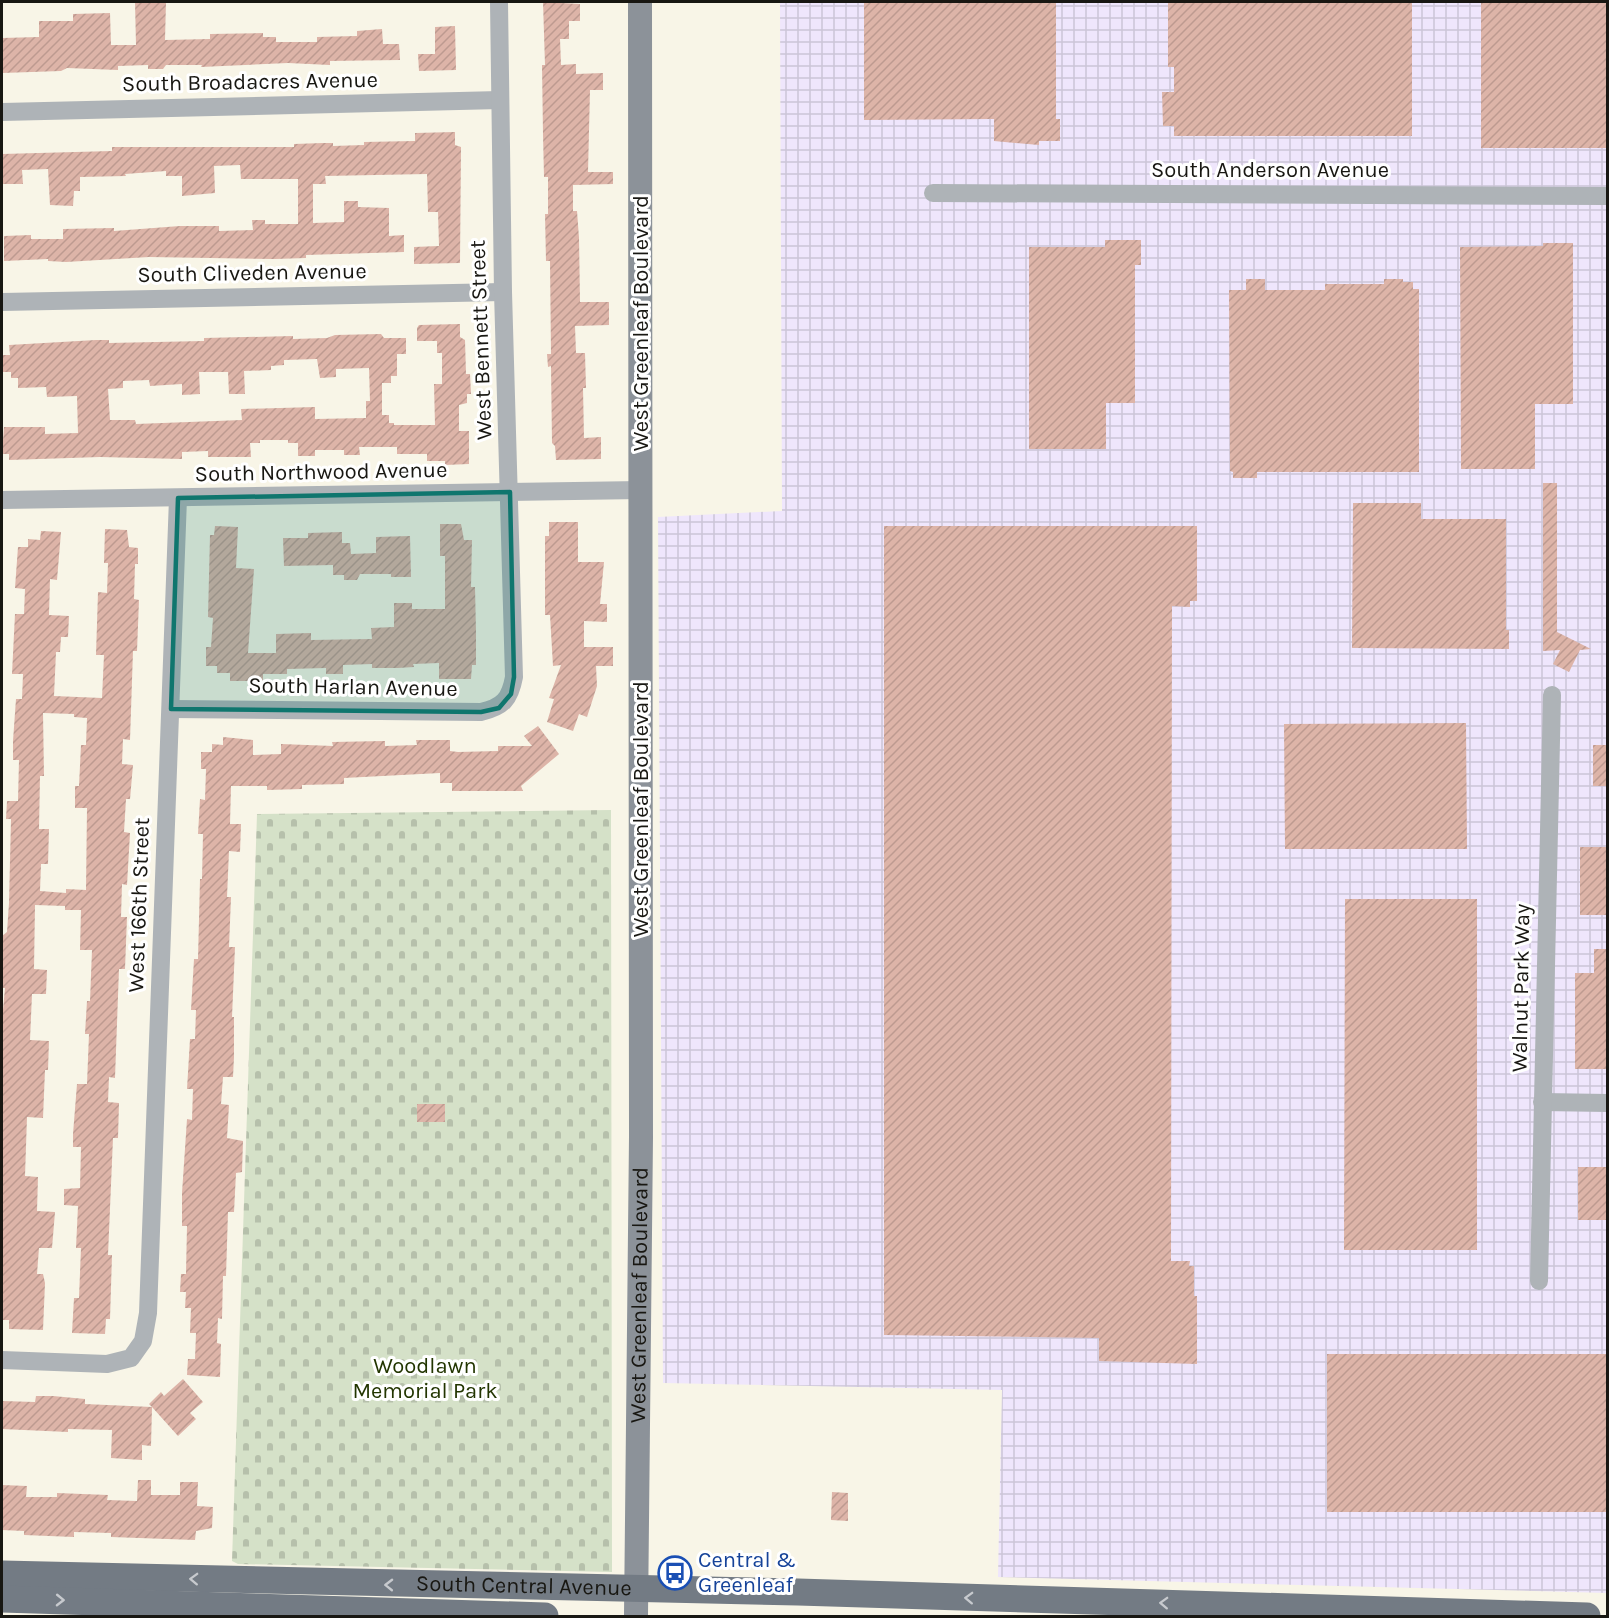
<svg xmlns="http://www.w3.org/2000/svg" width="1609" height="1618" font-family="Karla,sans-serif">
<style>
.industrial{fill:url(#industrial-grid)}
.cemetery{fill:url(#cemetery-stones)}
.building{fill:url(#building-hatch);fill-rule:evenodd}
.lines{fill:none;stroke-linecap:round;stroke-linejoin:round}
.street{stroke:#aeb3b7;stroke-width:18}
.secondary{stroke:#8c9299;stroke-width:24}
.primary{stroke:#737b84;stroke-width:27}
.oneway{stroke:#c7cace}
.marked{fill:#0f766e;fill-opacity:0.2;stroke:#0f766e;stroke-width:4.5;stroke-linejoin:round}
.labels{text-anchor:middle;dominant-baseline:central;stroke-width:6;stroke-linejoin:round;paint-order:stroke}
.street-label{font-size:22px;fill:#181712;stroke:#fff}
.park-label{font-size:22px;fill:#223500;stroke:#fff}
.transit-label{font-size:22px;fill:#164399;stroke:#fff;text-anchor:start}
</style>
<defs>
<pattern id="industrial-grid" width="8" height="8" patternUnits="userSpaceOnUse" patternTransform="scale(1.5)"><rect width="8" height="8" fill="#efe6fc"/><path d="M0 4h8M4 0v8" fill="none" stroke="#ccc5d7"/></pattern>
<pattern id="cemetery-stones" width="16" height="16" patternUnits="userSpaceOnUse" patternTransform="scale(1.5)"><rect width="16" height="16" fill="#d5e1c8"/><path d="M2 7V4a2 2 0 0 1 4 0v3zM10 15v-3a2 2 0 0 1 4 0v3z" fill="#b6c0ab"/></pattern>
<pattern id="building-hatch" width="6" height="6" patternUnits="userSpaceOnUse" patternTransform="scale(1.5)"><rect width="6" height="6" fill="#ddb4a8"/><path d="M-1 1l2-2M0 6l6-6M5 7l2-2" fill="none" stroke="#bd9a90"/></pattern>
</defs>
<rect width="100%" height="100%" fill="#f8f5e7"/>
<!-- industrial -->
<polygon class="industrial" points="780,2 1607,2 1607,1593 998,1577 1002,1390 663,1383 658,517 782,511"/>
<!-- cemetery -->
<polygon class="cemetery" points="611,810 612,1572 238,1564 232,1561 257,814"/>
<!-- building -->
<g class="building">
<polygon points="135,2 166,2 165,40 210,39 210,34 263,33 263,37 276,37 276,42 317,42 317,37 357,36 357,31 382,29 383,44 399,44 400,60 330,61 330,65 288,63 201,67 202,65 166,65 163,69 148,69 148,65 118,66 118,70 67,68 61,71 2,73 2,38 39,37 39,21 73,21 73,14 110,13 111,45 136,45"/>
<polygon points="543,2 580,4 580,21 569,21 569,39 560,39 561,65 576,64 576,74 603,73 603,90 590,90 588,172 613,172 613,184 573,185 573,211 577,211 579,238 580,302 609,302 609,325 575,326 576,353 585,353 586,388 583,388 584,438 601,437 601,459 556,460 555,446 552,443 551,366 548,367 547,354 551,354 550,261 546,261 545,214 548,214 548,177 544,177 543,134 542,65 545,65"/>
<polygon points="864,2 1056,2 1056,119 1060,119 1060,141 1039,141 1039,145 994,141 994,119 864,120"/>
<polygon points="1168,2 1412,2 1412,136 1174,136 1174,126 1163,126 1162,92 1174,92 1174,67 1168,67"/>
<rect x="1481" y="2" width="127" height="146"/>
<polygon points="455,26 456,70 419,71 418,54 435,54 435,27"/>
<polygon points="455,132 455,145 461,147 460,263 414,264 414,247 439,246 438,212 428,212 427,174 325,176 326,184 313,184 313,223 344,222 344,201 358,201 358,207 389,208 389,236 404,235 404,252 306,255 306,258 275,259 149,257 66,262 48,261 48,259 4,261 4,236 31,235 31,239 63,239 63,229 114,228 114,231 180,226 219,226 219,231 253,230 252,220 265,220 265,224 298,224 298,179 241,179 240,165 214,166 215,193 182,196 182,176 166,176 166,171 125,174 126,176 80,177 80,191 74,191 73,206 50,205 48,169 22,170 23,184 2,184 2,154 112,151 112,147 294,147 294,144 323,143 333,143 333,146 364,145 364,142 415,141 415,133"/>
<polygon points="1105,240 1141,240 1141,265 1135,265 1135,403 1106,403 1106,449 1029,449 1029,247 1105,247"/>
<polygon points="1543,243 1573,243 1573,404 1535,404 1535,469 1461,469 1460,247 1543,246"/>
<polygon points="1246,279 1265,279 1265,290 1325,290 1325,284 1384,284 1384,279 1403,279 1403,282 1413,282 1413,289 1419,289 1419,472 1257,472 1257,478 1233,478 1233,472 1230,471 1229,290 1246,290"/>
<path d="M460,324V337L465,340L466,374H470L471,394H467V403L459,405V431H469V464L445,465V461H427V454H397V447H359L360,455H344V450H315V456H298V443H288V440H260V443H250L251,457H208V451L182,452V459L100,457L9,460V454H2L4,427H45V434L78,433L77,396L47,397L46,387L18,388V378H11V372H2V355H10L9,345L96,340H109V343L204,341V338L293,336V339L327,338L335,335L381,334L384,338H406V354H397V376H391V383H382V415H389V423H394V425H435L434,384H442V353H437V341H417V328L419,325ZM317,359L320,378L336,377V369L369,368L370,401H366V418L315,419V407L241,409L242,420L136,424L135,420H110L108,389L123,388V381L149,380L150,386L182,384V395L200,394L199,372H228L229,394H245L244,371L271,370V366L284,365V360Z"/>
<polygon points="1543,483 1557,483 1557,632 1591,649 1580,650 1569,672 1553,664 1560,650 1543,651"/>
<polygon points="1353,503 1421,503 1421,519 1506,519 1506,630 1509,630 1509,649 1352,648"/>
<polygon points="549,522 578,522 578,562 604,562 600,604 607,604 607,622 584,621 584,647 613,647 613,666 596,666 597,686 587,717 579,714 573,731 547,722 554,699 549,698 561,665 553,666 550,615 545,615 545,536 549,536"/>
<polygon points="440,524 461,524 464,540 472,540 471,587 475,587 476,632 476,665 472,665 471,679 439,679 439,663 413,664 414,667 398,668 372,668 372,664 343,665 343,674 326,674 326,668 287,669 287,674 263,674 263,681 230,681 230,673 217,673 217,666 206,666 206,647 211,647 213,618 208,617 210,535 214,535 215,526 238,527 236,568 254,569 248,653 276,653 276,634 311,633 311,640 372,639 371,628 394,627 394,603 412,603 412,609 445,609 445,556 440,556"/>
<polygon points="884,526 1197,526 1197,601 1190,601 1190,607 1172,606 1171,1261 1190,1261 1189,1266 1194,1266 1194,1296 1197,1296 1197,1364 1099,1361 1099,1338 884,1335"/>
<path d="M105,529L127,530L129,547L138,548V564H135L134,599L139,600L137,651H133L130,740L123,739L122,764L133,765L130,799H126L124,832L130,833L127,885L122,884L121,917H127L125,969H119L115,1078L109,1077L108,1102L119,1103L118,1138H113L108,1255H112L110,1319H106L105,1334L72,1333L74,1298H79L81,1248H76L78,1206L64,1205V1189L80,1188L81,1147H73V1134L77,1084H87L89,1034H85L87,1001H90L92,950H80L81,910H65V906L35,905L34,969L47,970L46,994H32L30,1040L49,1041L48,1070H45L43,1118L27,1117L25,1176L38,1177L37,1211L55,1212L52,1248H39L37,1274H43L45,1283L43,1330L9,1329V1320H2V1021L5,988H2V936L7,932L9,903L11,819H6L7,801H18L19,760H13V741L16,699H22L23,674H12L15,614H24L25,589L15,588L18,547H28V539L40,540L41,531L61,532L57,580L50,579L49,615L69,616L68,637H61L60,652H56L54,696L102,698L104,655H96L98,592L107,593L108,563H104ZM43,713L74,714V717L87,718L86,745H81L79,786H75V808H87L86,890L66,889V893L40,891L41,864H48L49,829H39L40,776H44Z"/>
<polygon points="342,532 342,543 350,543 351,554 376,553 376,537 410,536 411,577 391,577 391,574 360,574 357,580 344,580 344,575 333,575 333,565 284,566 283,538 308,538 308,533"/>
<polygon points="1466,723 1467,849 1285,849 1284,724"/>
<polygon points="538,726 559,754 521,786 523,791 452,791 452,783 440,783 440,773 344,778 344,784 302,785 302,789 267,790 267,786 231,786 230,824 241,824 240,852 229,851 227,897 231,897 229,947 235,947 232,1017 234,1017 234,1057 233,1077 223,1077 221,1104 229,1105 227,1138 243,1141 242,1172 236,1173 234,1212 228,1212 226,1276 223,1276 222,1319 218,1318 217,1343 221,1344 220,1377 187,1375 188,1359 195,1359 196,1333 190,1333 191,1308 185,1308 186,1292 180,1292 181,1274 186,1274 187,1226 182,1226 182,1193 187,1119 192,1120 193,1089 187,1089 190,1039 195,1039 196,1010 191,1010 194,959 198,959 200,879 202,879 203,834 198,834 199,817 200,799 205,800 206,769 201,769 201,752 212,752 212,744 223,745 223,737 253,740 253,755 281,754 281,744 333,746 332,742 385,741 385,746 417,745 416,740 450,740 450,751 458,752 498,751 498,746 532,746 524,736"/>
<rect x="1593" y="745" width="15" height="41"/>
<rect x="1580" y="847" width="28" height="68"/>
<polygon points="1345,899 1477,899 1477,1250 1344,1250"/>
<polygon points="1594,949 1608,949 1608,1069 1575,1069 1575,973 1594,973"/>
<rect x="417" y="1104" width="28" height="18"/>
<rect x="1578" y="1167" width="30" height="53"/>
<rect x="1327" y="1354" width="281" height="158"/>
<polygon points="183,1379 203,1402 190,1413 196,1419 178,1436 152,1407 151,1446 142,1445 142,1460 111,1458 112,1430 68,1429 68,1432 2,1429 2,1401 35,1402 36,1396 53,1396 85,1399 85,1404 152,1407 149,1404 161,1392 164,1396"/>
<polygon points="138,1480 151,1480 151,1495 180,1495 180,1482 198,1482 197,1506 213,1507 212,1528 196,1531 195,1540 111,1537 111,1533 74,1532 74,1537 24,1535 24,1531 2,1530 2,1485 27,1486 26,1497 57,1497 57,1493 108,1495 107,1500 137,1501"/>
<polygon points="832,1492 848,1493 848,1521 831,1520"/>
</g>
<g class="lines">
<!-- street -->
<g class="street">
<polyline points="2,112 500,100"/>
<polyline points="933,193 1608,196"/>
<polyline points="2,302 503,292"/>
<polyline points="2,500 641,490"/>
<path d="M171,709L481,712C503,707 510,699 514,677L503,292L499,2"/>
<polyline points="1542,1102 1608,1103"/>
<polyline points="1539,1281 1552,695"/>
<polyline points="2,1360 107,1364 131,1358 143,1341 148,1313 178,498"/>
</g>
<!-- secondary -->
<path class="secondary" id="s1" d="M636,1616L641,1137L640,2"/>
<!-- primary -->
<g class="primary">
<path id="s2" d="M2,1574L798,1592L1587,1616"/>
<polyline points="2,1599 545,1616"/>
</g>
</g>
<!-- one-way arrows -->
<defs><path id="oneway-chevron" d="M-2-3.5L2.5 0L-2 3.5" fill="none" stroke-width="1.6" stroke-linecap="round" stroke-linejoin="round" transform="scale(1.5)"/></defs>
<g class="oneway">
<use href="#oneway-chevron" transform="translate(194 1579) rotate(-178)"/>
<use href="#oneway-chevron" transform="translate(389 1585) rotate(-179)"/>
<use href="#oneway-chevron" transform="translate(969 1598) rotate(-178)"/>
<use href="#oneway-chevron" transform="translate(60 1600) rotate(1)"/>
<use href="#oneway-chevron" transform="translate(1164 1603) rotate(-178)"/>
</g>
<!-- marked area -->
<path class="marked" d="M510,492L514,677L511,694L499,708L481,712L171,709L178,498Z"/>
<!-- icons -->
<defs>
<symbol id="bus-ring" viewBox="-11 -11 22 22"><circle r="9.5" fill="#fff" stroke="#1a4fb4" stroke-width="1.5"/><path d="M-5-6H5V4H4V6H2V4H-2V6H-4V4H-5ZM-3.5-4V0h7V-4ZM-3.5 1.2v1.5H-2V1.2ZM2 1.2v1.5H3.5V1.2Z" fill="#1a4fb4"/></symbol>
</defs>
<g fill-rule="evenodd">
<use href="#bus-ring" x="656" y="1554" width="38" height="38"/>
</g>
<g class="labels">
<!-- street labels -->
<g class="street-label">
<text transform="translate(250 82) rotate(-1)">South Broadacres Avenue</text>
<text x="1270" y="170">South Anderson Avenue</text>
<text transform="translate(252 273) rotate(-1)">South Cliveden Avenue</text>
<text transform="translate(641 323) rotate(-90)">West Greenleaf Boulevard</text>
<text transform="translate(481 340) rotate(-92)">West Bennett Street</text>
<text transform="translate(321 472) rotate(-1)">South Northwood Avenue</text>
<text transform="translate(353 687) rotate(1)">South Harlan Avenue</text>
<text transform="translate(641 809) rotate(-90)">West Greenleaf Boulevard</text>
<text transform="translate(139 905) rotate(-88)">West 166th Street</text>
<text transform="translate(1521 988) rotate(-89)">Walnut Park Way</text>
<text stroke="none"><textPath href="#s1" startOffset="321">West Greenleaf Boulevard</textPath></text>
<text stroke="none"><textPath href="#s2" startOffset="522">South Central Avenue</textPath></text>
</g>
<!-- park labels -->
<g class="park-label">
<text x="425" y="1366">Woodlawn<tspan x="425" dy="25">Memorial Park</tspan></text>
</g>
<!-- transit labels -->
<g class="transit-label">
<text x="698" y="1560">Central &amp;<tspan x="698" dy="25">Greenleaf</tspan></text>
</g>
</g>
<!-- border -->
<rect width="1609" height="1618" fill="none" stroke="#181712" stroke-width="6"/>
</svg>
